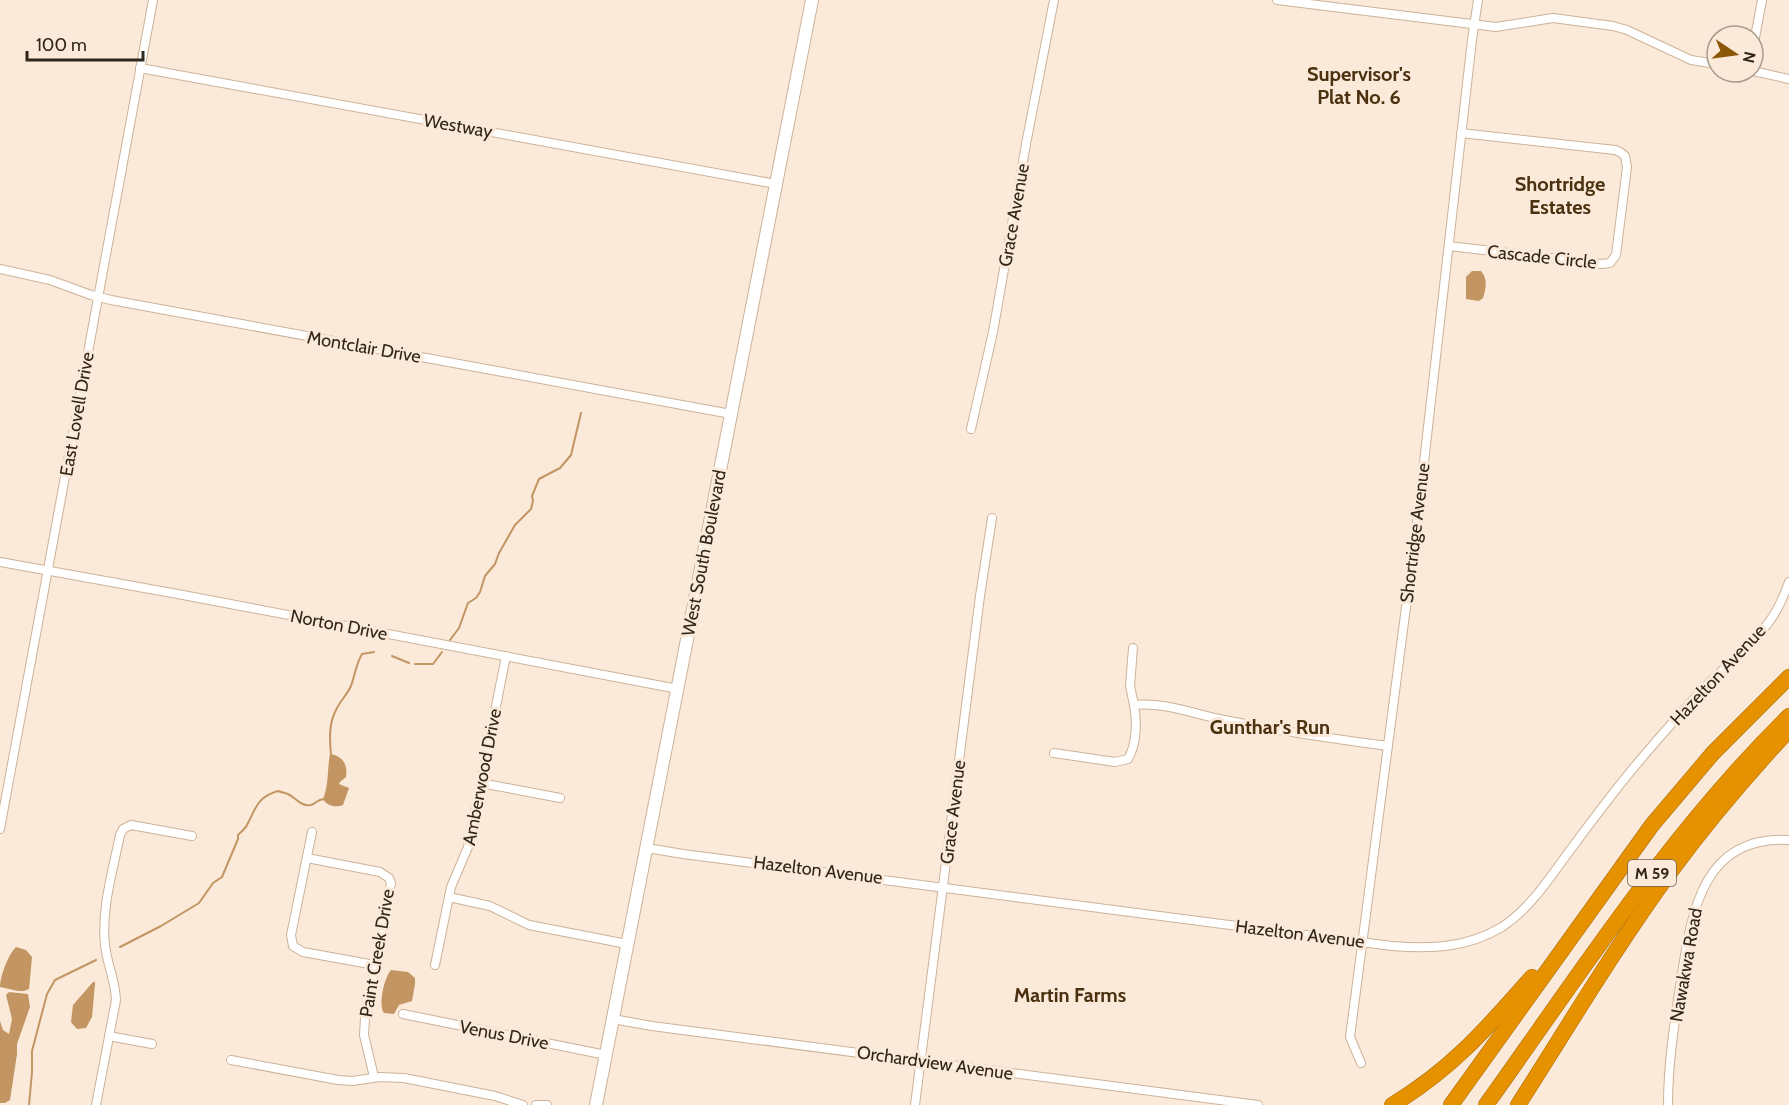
<svg xmlns="http://www.w3.org/2000/svg" width="1789" height="1105" font-family="Cabin,sans-serif">
<style>
.water{fill:#c39562}
.lines{fill:none;stroke-linecap:round;stroke-linejoin:round}
.stream{stroke:#c39562;stroke-width:2}
.street-casing{stroke:#cdb297;stroke-width:10}
.secondary-casing{stroke:#cdb297;stroke-width:14}
.highway-casing{stroke:#a66c09;stroke-width:16}
.street{stroke:#fff;stroke-width:8}
.secondary{stroke:#fff;stroke-width:12}
.highway{stroke:#e69100;stroke-width:15}
.labels{text-anchor:middle;dominant-baseline:central;stroke-width:6;stroke-linejoin:round;paint-order:stroke}
.shield{fill:#fbead9;stroke:#6d6154;stroke-width:1.5}
.shield-label{font-size:16px;font-weight:bold;fill:#30261b}
.street-label{font-size:18px;fill:#30261b;stroke:#fbead9}
.neighbourhood-label{font-size:20px;font-weight:bold;fill:#4b3110;stroke:#fbead9}
</style>
<rect width="100%" height="100%" fill="#fbead9"/>
<!-- water -->
<g class="water">
<path d="M1472,271H1481C1488,279 1486,288 1483,298L1479,301L1466,299V277Z"/>
<path d="M330,754C343,756 348,765 346,777L340,782L339,784L349,788L343,805C336,808 327,806 323,799C329,785 327,770 330,754Z"/>
<path d="M16,947L26,950L32,957L29,989L24,991H18L0,987C0,976 8,955 16,947Z"/>
<path d="M391,970L408,972L415,978V984L412,1001L399,1005L394,1014L384,1013C378,1005 384,978 391,970Z"/>
<polygon points="93,982 95,982 95,984 92,1017 86,1028 77,1029 71,1022 73,1005"/>
<polygon points="9,992 28,994 30,1007 17,1044 17,1054 10,1100 5,1103 0,1103 0,1021 3,1030 9,1034 12,1019 6,995"/>
</g>
<g class="lines">
<!-- stream -->
<g class="stream">
<polyline points="450,640 459,628 468,603 476,598 480,592 485,576 495,564 499,553 515,525 531,509 533,501 532,496 539,479 560,468 571,455 581,413"/>
<polyline points="392,656 409,663"/>
<polyline points="415,664 433,664 442,652"/>
<path d="M331,756C330,741 328,725 336,710C340,701 347,695 351,686C355,675 356,664 362,654L374,652"/>
<path d="M120,947L161,926L199,903L213,883L222,877L238,839V835C241,832 245,829 247,825C256,808 257,797 278,791C281,792 285,793 288,794C295,797 301,807 311,805C317,803 317,799 325,799"/>
<polyline points="29,1105 32,1072 32,1051 47,994 55,980 96,960"/>
</g>
<defs>
<g id="street">
<polyline points="1277,0 1496,27 1553,18 1613,26 1627,30 1691,60 1717,64"/>
<polyline points="1753,48 1762,0"/>
<polyline points="140,68 776,184"/>
<polyline points="1753,71 1789,79"/>
<polyline points="1449,246 1602,264 1610,263 1616,255 1627,167 1625,156 1620,152 1615,150 1461,133"/>
<polyline points="0,269 50,280 91,295 111,300 731,414"/>
<polyline points="971,429 993,332 1026,144 1054,0"/>
<polyline points="0,562 183,595 678,689"/>
<polyline points="1133,648 1130,686 1134,705"/>
<path d="M1054,753L1115,762L1128,759C1137,744 1137,721 1134,705C1165,702 1194,714 1224,720C1279,731 1333,739 1388,746"/>
<polyline points="481,783 560,798"/>
<polyline points="0,829 153,0"/>
<polyline points="312,832 291,935 293,946 303,952 375,965"/>
<path d="M647,848L683,854L1392,946C1431,949 1467,948 1502,927C1532,907 1550,877 1571,849C1594,818 1616,788 1641,759C1663,733 1685,708 1708,684C1728,664 1751,645 1769,622C1778,610 1784,596 1789,582"/>
<polyline points="307,858 380,872 389,878 391,883 365,1018 364,1035 374,1077"/>
<polyline points="449,897 490,906 529,925 627,944"/>
<polyline points="435,965 451,887 468,847 506,656"/>
<polyline points="403,1014 606,1055"/>
<polyline points="613,1019 652,1026 1258,1105"/>
<polyline points="109,1036 152,1044"/>
<polyline points="231,1060 338,1080 352,1081 380,1077 404,1078 495,1096 523,1105"/>
<polyline points="1361,1063 1350,1037 1418,515 1472,40 1478,0"/>
<path d="M96,1105L116,1000C115,979 107,964 105,945C101,909 113,870 120,835L123,829L131,825L192,836"/>
<polyline points="536,1105 547,1105"/>
<polyline points="915,1105 980,596 992,518"/>
<path d="M1668,1105C1668,1065 1674,1026 1680,986C1691,918 1699,835 1789,840"/>
</g>
<polyline id="secondary" points="596,1105 812,0"/>
<g id="highway">
<path d="M1392,1105C1452,1069 1487,1028 1532,977"/>
<polyline points="1451,1105 1652,825 1713,753 1789,677"/>
<path d="M1486,1105C1582,971 1671,832 1789,716"/>
<path d="M1518,1105C1568,1027 1616,946 1671,871C1707,822 1747,775 1789,730"/>
</g>
</defs>
<!-- street casing -->
<use href="#street" class="street-casing"/>
<!-- secondary casing -->
<use href="#secondary" class="secondary-casing"/>
<!-- highway casing -->
<use href="#highway" class="highway-casing"/>
<!-- street -->
<use href="#street" class="street"/>
<!-- secondary -->
<use href="#secondary" class="secondary"/>
<!-- highway -->
<use href="#highway" class="highway"/>
</g>
<g class="labels">
<!-- shield labels -->
<rect class="shield" x="1628" y="860" width="48" height="26" rx="4.5"/>
<g class="shield-label">
<text x="1652" y="873">M 59</text>
</g>
<!-- street labels -->
<g class="street-label">
<text transform="translate(458 126) rotate(10)">Westway</text>
<text transform="translate(1014 215) rotate(-80)">Grace Avenue</text>
<text transform="translate(1542 257) rotate(6)">Cascade Circle</text>
<text transform="translate(364 347) rotate(10)">Montclair Drive</text>
<text transform="translate(77 414) rotate(-80)">East Lovell Drive</text>
<text transform="translate(1415 533) rotate(-83)">Shortridge Avenue</text>
<text transform="translate(704 553) rotate(-79)">West South Boulevard</text>
<text transform="translate(339 625) rotate(11)">Norton Drive</text>
<text transform="translate(1718 675) rotate(-47)">Hazelton Avenue</text>
<text transform="translate(482 777) rotate(-79)">Amberwood Drive</text>
<text transform="translate(953 812) rotate(-83)">Grace Avenue</text>
<text transform="translate(818 870) rotate(7)">Hazelton Avenue</text>
<text transform="translate(1300 934) rotate(7)">Hazelton Avenue</text>
<text transform="translate(377 953) rotate(-80)">Paint Creek Drive</text>
<text transform="translate(1686 965) rotate(-80)">Nawakwa Road</text>
<text transform="translate(504 1035) rotate(11)">Venus Drive</text>
<text transform="translate(935 1063) rotate(8)">Orchardview Avenue</text>
</g>
<!-- neighbourhood labels -->
<g class="neighbourhood-label">
<text x="1359" y="74">Supervisor's<tspan x="1359" dy="23">Plat No. 6</tspan></text>
<text x="1560" y="184">Shortridge<tspan x="1560" dy="23">Estates</tspan></text>
<text x="1270" y="727">Gunthar's Run</text>
<text x="1070" y="995">Martin Farms</text>
</g>
</g>
<!-- north arrow -->
<g transform="translate(1735 54) rotate(103)"><circle r="28" fill="#fbead9" stroke="#aa9c8d" stroke-width="1.5"/>
<path d="M0-4.5L10 22L0 15L-10 22Z" fill="#8b5605"/>
<text y="-9" font-size="16" font-weight="bold" text-anchor="middle" fill="#30261b">N</text>
</g>
<!-- scale -->
<path d="M27 51v9h116v-9" fill="none" stroke="#30261b" stroke-width="3"/>
<text x="36" y="51" font-size="18" fill="#30261b" stroke="#fbead9" stroke-width="4.5" paint-order="stroke">100 m</text>
</svg>
